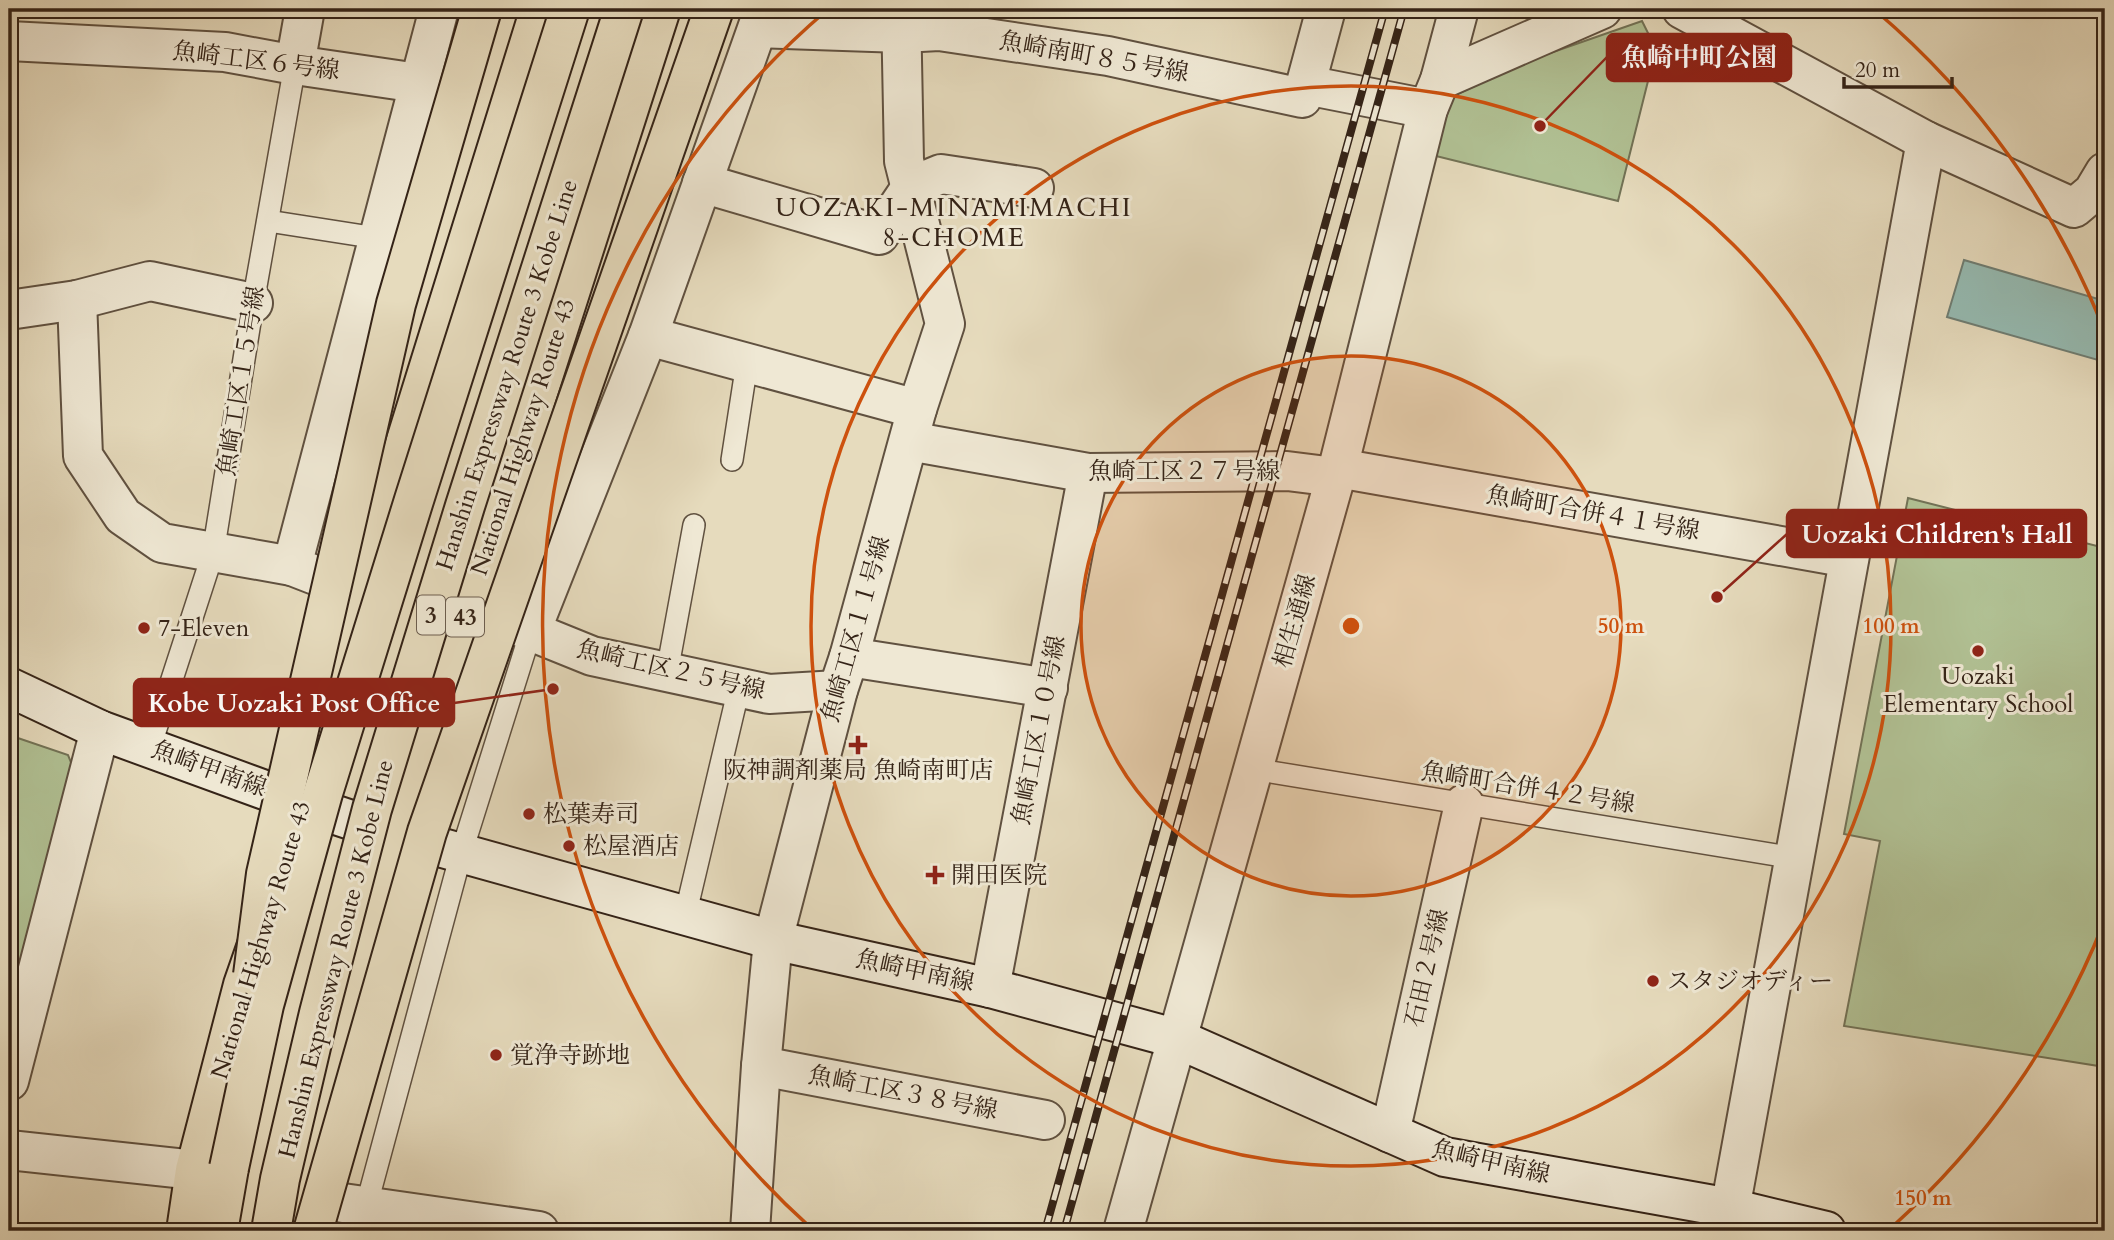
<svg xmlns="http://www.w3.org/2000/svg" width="2114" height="1240" font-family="Cardo,'Noto Serif JP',serif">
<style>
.green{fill:#b1c194;stroke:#727256;stroke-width:2}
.water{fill:#96bbb2;stroke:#6f7e74;stroke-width:2}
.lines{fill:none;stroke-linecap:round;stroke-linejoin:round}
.lane-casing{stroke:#605140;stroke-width:24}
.street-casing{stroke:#605140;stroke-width:42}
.secondary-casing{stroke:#342317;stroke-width:42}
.highway-casing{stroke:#342317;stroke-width:42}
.lane{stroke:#efe8d4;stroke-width:21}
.street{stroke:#efe8d4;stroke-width:38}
.secondary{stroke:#efe8d4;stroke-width:38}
.highway{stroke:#e6dbbd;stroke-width:38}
.rail-casing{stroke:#342317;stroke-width:8}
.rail{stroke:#efe8d4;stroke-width:5;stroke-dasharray:16;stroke-linecap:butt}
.highway-bridge-casing{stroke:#342317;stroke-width:42;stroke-linecap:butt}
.highway-bridge{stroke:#e6dbbd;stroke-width:38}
.ring{fill:none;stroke:#cd510e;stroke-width:3.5}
.poi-dot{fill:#8f2418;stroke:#efe8d4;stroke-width:2.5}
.labels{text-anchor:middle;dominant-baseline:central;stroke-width:6;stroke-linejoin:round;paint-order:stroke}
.shield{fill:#efe8d4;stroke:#6c5e50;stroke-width:2}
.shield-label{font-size:23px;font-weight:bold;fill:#342317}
.street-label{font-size:24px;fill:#342317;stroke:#efe8d4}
.poi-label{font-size:24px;fill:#342317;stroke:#efe8d4;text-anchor:start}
.neighbourhood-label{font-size:26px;letter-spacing:2px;fill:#342317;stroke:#efe8d4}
.centre{fill:#cd510e;stroke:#efe8d4;stroke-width:3.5}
.ring-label{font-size:21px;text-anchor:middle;font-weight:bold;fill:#cd510e;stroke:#efe8d4;stroke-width:6;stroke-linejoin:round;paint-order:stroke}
.leader{fill:none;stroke:#8f2418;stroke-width:2.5}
.callout-dot{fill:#8f2418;stroke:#efe8d4;stroke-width:2.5}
.callout{fill:#8f2418;stroke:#8f2418;stroke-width:2.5}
.callout-label{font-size:26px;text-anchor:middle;font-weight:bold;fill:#fff}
</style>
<rect width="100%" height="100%" fill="#e6dbbd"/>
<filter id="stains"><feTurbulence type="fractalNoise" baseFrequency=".00286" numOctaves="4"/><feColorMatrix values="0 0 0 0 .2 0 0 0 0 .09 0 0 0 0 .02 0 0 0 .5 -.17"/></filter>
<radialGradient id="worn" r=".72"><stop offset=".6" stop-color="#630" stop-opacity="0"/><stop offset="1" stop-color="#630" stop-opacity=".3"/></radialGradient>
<!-- green -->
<g class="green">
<polygon points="1642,21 1656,49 1618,201 1436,156 1451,97 1533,59"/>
<polygon points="1908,498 2105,548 2105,1067 1844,1026 1880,841 1844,834"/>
<polygon points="9,735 68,755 77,777 9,1039"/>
</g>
<!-- water -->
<polygon class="water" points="1964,260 2105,301 2105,362 1947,317"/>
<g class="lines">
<defs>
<g id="lane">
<polyline points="268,221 377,238"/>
<polyline points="732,460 747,363"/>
<polyline points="667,672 694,525"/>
<polyline points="150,747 213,553 253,303 295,65"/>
<polyline points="1253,769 1794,858"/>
<polyline points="685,916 739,688"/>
<polyline points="366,1207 461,854 531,631"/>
</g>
<g id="street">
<polyline points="1682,9 1926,141 2074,208 2093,192 2105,172"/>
<polyline points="758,28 902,33 939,31 1108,56 1302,98 1326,9"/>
<polyline points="9,41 225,52 295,65 418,83"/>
<polyline points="295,65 305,9"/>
<polyline points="1440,80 1602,9"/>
<polyline points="1306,85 1428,109"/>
<polyline points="702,183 879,235 912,186 941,174 1034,188"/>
<polyline points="77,300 83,456 123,516 162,543 292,566"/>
<polyline points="9,310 77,300 150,281 253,303"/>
<polyline points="648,336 917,409"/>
<polyline points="909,441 1088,473 1287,471 1335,477"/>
<polyline points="1338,468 1849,558"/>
<polyline points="359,592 292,566 439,9"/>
<polyline points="508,622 592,656 769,694 838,690"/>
<polyline points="531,631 648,336 764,9"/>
<polyline points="849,657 1048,688"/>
<polyline points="990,988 1088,473"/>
<polyline points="761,1066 1045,1120"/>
<polyline points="9,1081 100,730"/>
<polyline points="1390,1133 1464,804"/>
<polyline points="9,1150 195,1170"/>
<polyline points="301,1197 539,1231"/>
<polyline points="750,1231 761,1066 773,940 838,690 849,657 917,409 945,324 904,161 901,9"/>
<polyline points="1123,1231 1338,468 1428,109 1440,80 1459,9"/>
<polyline points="1726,1231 1926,141"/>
</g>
<polyline id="secondary" points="9,687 100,730 303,804 396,835 773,940 990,988 1178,1039 1445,1157 1730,1208 1826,1231"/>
<g id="highway">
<polyline points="308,784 359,592 540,9"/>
<polyline points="186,1231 195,1170 243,985 258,942"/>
<polyline points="218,1231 229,1168"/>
<polyline points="292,1231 396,835 661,9"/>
</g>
</defs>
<!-- lane casing -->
<use href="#lane" class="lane-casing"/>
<!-- street casing -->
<use href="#street" class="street-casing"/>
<!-- secondary casing -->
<use href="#secondary" class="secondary-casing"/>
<!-- highway casing -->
<use href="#highway" class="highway-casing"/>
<!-- lane -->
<use href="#lane" class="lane"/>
<!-- street -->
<use href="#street" class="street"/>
<!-- secondary -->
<use href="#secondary" class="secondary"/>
<!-- highway -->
<use href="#highway" class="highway"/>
<defs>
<g id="rail">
<polyline points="1045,1231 1385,9"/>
<polyline points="1064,1231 1404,9"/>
</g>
</defs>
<!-- rail casing -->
<use href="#rail" class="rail-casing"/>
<!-- rail -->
<use href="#rail" class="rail"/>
<defs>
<g id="highway-bridge">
<polyline points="253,975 266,874 396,304 482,9"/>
<polyline points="229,1168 264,1005 323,793 414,500 570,9"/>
<polyline points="271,1231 280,1179 319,1013 372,809 465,506 624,9"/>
<polyline points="313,1231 427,832 714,9"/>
</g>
</defs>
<!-- highway-bridge casing -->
<use href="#highway-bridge" class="highway-bridge-casing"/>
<!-- highway-bridge -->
<use href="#highway-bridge" class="highway-bridge"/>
</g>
<!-- distance rings -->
<circle cx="1351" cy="626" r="270" fill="#cd510e" fill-opacity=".12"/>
<g class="ring">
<circle cx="1351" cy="626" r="270"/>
<circle cx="1351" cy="626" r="540"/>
<path d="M2104 922A809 809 0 0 1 1892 1227M810 1227A809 809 0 0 1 826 11M1876 11A809 809 0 0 1 2104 330"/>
</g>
<!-- markers -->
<g class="poi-dot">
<circle cx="144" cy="628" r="7"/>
<circle cx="1978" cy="651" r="7"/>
<path d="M854.5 734.5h7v7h7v7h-7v7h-7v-7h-7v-7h7z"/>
<circle cx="529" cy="814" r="7"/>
<circle cx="569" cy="846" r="7"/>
<path d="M931.5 864.5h7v7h7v7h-7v7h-7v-7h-7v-7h7z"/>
<circle cx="1653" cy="981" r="7"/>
<circle cx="496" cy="1055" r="7"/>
</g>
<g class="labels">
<!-- shield labels -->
<g class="shield">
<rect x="417" y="595.5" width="28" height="39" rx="5"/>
<rect x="446" y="597.5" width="38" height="39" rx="5"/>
</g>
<g class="shield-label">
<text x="431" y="615">3</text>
<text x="465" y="617">43</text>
</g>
<!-- street labels -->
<g class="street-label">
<text transform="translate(1094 57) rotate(10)">魚崎南町８５号線</text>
<text transform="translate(256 61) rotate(7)">魚崎工区６号線</text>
<text transform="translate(507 375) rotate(-72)">Hanshin Expressway Route 3 Kobe Line</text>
<text transform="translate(241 381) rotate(-81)">魚崎工区１５号線</text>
<text transform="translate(523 437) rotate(-72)">National Highway Route 43</text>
<text x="1184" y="471">魚崎工区２７号線</text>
<text transform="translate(1593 513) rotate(10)">魚崎町合併４１号線</text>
<text transform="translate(1295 621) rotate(-74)">相生通線</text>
<text transform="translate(856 629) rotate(-74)">魚崎工区１１号線</text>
<text transform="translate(671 670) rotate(13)">魚崎工区２５号線</text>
<text transform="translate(1039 730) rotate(-79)">魚崎工区１０号線</text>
<text transform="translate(209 769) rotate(20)">魚崎甲南線</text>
<text transform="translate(1528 788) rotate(9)">魚崎町合併４２号線</text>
<text transform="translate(261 940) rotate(-73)">National Highway Route 43</text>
<text transform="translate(336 959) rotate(-76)">Hanshin Expressway Route 3 Kobe Line</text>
<text transform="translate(1427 968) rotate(-77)">石田２号線</text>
<text transform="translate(915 971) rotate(12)">魚崎甲南線</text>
<text transform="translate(903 1093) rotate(11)">魚崎工区３８号線</text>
<text transform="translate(1491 1162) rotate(13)">魚崎甲南線</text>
</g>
<!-- poi labels -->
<g class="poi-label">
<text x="158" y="628">7-Eleven</text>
<text x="1978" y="676" text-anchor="middle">Uozaki<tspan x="1978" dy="28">Elementary School</tspan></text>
<text x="858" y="770" text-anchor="middle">阪神調剤薬局 魚崎南町店</text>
<text x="543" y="814">松葉寿司</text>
<text x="583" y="846">松屋酒店</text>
<text x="951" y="875">開田医院</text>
<text x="1667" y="981">スタジオディー</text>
<text x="510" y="1055">覚浄寺跡地</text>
</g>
<!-- neighbourhood labels -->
<g class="neighbourhood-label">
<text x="954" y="207">UOZAKI-MINAMIMACHI<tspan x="954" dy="30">8-CHOME</tspan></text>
</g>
</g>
<circle cx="1351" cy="626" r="10" class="centre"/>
<g class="ring-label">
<text x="1621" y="633">50 m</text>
<text x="1891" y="633">100 m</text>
<text x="1923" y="1205">150 m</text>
</g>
<!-- callouts -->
<path class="leader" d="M1540 126L1607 57M1717 597L1787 534M553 689L454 703"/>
<g class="callout-dot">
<circle cx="1540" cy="126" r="7"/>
<circle cx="1717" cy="597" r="7"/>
<circle cx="553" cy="689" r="7"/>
</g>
<g class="callout">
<rect x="1607" y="34" width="184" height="47" rx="7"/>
<rect x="1787" y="510" width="299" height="47" rx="7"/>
<rect x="134" y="679" width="320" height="47" rx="7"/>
</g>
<g class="callout-label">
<text x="1699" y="66">魚崎中町公園</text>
<text x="1937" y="543">Uozaki Children's Hall</text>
<text x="294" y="712">Kobe Uozaki Post Office</text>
</g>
<!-- margin -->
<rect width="2114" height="1240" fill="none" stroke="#e6dbbd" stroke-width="35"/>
<rect x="10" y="10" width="2093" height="1219" fill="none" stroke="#342317" stroke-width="3.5"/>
<rect x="18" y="18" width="2079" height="1205" fill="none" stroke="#342317" stroke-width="2"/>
<!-- scale -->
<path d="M1844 77v10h108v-10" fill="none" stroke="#342317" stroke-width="3.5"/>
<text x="1855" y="77" font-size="21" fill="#342317" stroke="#efe8d4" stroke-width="5" paint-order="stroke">20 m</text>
<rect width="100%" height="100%" filter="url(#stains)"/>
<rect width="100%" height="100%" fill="url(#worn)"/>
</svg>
